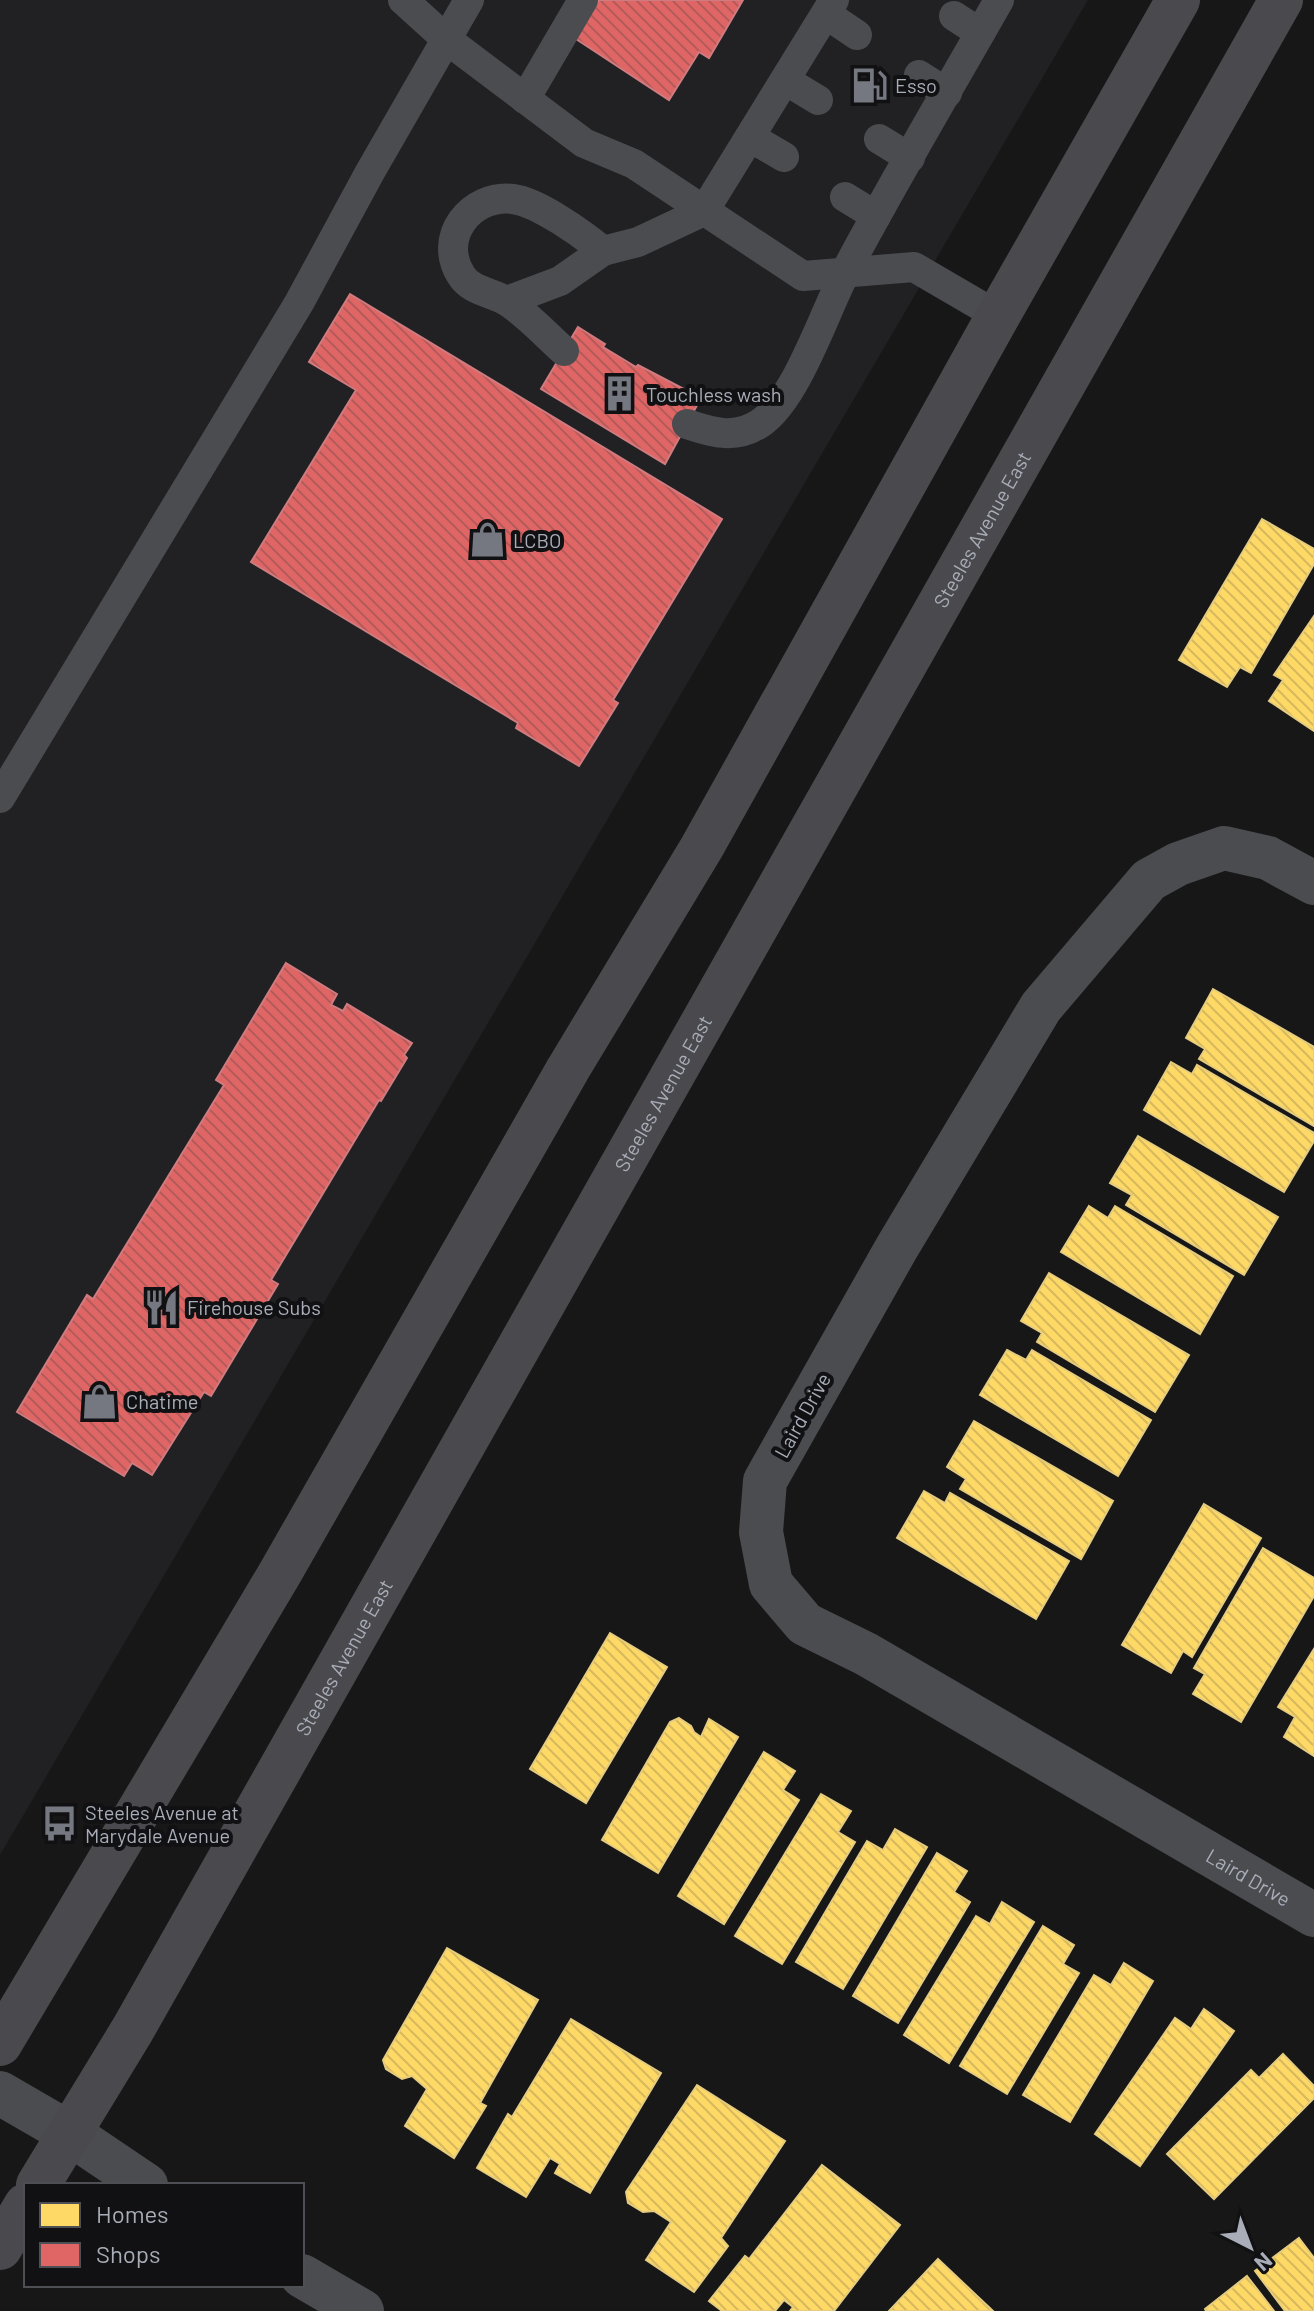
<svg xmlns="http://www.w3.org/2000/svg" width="1314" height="2311" font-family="Barlow,sans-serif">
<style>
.built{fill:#212123}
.homes{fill:url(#homes-back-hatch);stroke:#e5cc7f;stroke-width:2}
.shops{fill:url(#shops-back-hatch);stroke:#cf7b7f;stroke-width:2}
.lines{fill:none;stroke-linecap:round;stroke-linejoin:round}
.lane{stroke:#4b4c50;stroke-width:30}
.street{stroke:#4b4c50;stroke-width:44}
.secondary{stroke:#4a4a4e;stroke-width:44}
.labels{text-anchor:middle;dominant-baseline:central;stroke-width:8;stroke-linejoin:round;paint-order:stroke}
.poi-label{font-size:20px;fill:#a8adb8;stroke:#111113;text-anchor:start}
.street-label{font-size:20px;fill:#a8adb8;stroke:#111113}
</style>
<defs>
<pattern id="homes-back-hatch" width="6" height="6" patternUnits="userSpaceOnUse" patternTransform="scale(2)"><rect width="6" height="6" fill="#ffd966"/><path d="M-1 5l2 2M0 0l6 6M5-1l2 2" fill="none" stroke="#d6b85d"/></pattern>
<pattern id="shops-back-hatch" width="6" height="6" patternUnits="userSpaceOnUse" patternTransform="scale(2)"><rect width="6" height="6" fill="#e06666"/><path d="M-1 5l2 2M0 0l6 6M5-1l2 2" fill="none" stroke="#b45a5a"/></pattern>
</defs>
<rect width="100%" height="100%" fill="#171717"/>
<!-- built -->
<polygon class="built" points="0,0 1088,0 0,1855"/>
<!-- homes -->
<g class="homes">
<polygon points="1262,519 1314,549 1314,564 1251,673 1240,667 1227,687 1179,660"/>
<polygon points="1314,616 1314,731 1269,701 1283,680 1274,675"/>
<polygon points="1213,989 1314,1047 1314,1126 1199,1059 1205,1049 1186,1038"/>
<polygon points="1171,1062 1192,1074 1197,1065 1314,1133 1314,1141 1284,1192 1144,1110"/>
<polygon points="1138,1136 1278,1217 1244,1275 1126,1205 1132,1195 1110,1183"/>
<polygon points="1089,1206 1108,1218 1115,1206 1233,1276 1200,1334 1061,1252"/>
<polygon points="1049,1273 1189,1355 1155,1412 1037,1342 1042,1333 1021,1321"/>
<polygon points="1007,1350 1026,1360 1032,1350 1151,1420 1118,1476 980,1395"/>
<polygon points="974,1421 1113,1501 1081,1559 960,1489 966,1479 947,1467"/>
<polygon points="924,1491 945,1503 950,1493 1069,1561 1036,1619 897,1538"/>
<polygon points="1204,1504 1261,1538 1192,1657 1183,1651 1171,1673 1122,1645"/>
<polygon points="1263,1548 1314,1578 1314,1596 1241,1722 1193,1694 1205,1674 1194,1668"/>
<polygon points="610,1633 667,1667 586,1803 530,1769"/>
<polygon points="1314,1649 1314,1756 1284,1737 1295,1717 1278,1707"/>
<polygon points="679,1718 691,1726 694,1732 701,1737 709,1719 738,1737 658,1873 602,1840 670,1722"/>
<polygon points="764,1752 795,1771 783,1790 799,1800 724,1924 678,1896"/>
<polygon points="821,1794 851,1811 838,1832 855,1842 782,1964 735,1936"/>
<polygon points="895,1829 927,1847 843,1989 796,1962 867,1841 883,1850"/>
<polygon points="937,1853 967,1871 954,1892 970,1902 898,2023 853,1996"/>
<polygon points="1002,1902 1034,1922 949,2063 904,2035 976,1916 990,1924"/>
<polygon points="1043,1926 1074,1945 1063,1964 1079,1973 1007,2094 960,2066"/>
<polygon points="447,1948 538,2000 480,2103 486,2106 454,2158 405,2126 427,2089 412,2076 402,2079 386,2069 383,2060"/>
<polygon points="1124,1963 1153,1981 1070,2122 1023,2095 1094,1975 1111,1985"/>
<polygon points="1204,2009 1234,2031 1140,2166 1095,2134 1175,2018 1191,2029"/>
<polygon points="571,2019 661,2073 590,2193 555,2173 560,2164 550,2158 526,2197 477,2168 508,2114 512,2117"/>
<polygon points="1283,2054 1314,2086 1314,2098 1214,2199 1167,2154 1251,2070 1259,2078"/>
<polygon points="697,2085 785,2141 721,2238 728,2246 694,2292 646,2260 671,2222 654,2211 643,2212 628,2203 626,2192"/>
<polygon points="822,2165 900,2225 834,2311 790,2311 793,2307 784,2300 775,2311 722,2311 709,2301 745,2256 749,2259"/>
<polygon points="1299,2238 1314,2258 1314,2311 1285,2311 1255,2271"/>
<polygon points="938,2259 993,2311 889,2311"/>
<polygon points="1247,2276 1274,2311 1206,2311 1205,2309"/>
</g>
<!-- shops -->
<g class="shops">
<polygon points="599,0 743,0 709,58 699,52 669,100 576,39"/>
<polygon points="350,294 722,519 613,700 618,703 579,766 516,728 518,723 251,562 356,390 309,362"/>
<polygon points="578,327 605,344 603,347 636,367 638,365 701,398 665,464 541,389"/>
<polygon points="286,963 337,994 331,1005 343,1011 347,1004 412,1043 404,1055 407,1058 381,1101 379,1100 271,1280 278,1284 211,1396 204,1392 152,1475 132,1463 124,1476 17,1412 87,1295 93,1299 224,1085 216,1080"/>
</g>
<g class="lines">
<!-- lane -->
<g class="lane">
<polyline points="403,0 446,39 584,143 634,164 803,276 914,267 998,316"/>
<polyline points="826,14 857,35"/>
<polyline points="954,16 980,33"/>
<polyline points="919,75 947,93"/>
<polyline points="785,80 818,100"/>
<polyline points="525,99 583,0"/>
<polyline points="750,137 784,157"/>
<polyline points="879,139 910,158"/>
<polyline points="845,197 876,216"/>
<polyline points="507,301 560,281 603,251 638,242 704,211 834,0"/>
<path d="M564,351C546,335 528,315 508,302C493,292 471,292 461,275C437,237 471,194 513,199C538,202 584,235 603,251"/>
<path d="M687,424C713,433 737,440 762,422C798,396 825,310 847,269C895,179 948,90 999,0"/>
<polyline points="0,798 299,303 370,172 469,0"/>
</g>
<!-- street -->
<g class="street">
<path id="s1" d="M1314,883L1268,858L1224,848L1178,864L1149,880L1041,1007L896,1249L765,1481L761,1532L771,1584L805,1624L866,1654L1314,1915"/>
<polyline points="0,2093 69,2133 146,2185"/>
<polyline points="302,2276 362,2311"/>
</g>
<!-- secondary -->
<g class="secondary">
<polyline points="0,2044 280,1573 568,1069 702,847 998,316 1178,0"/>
<path id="s2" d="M38,2185L133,2029L1281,0"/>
<polyline points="0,2248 26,2205"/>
</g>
</g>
<!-- icons -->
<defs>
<symbol id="fuel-bare" viewBox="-9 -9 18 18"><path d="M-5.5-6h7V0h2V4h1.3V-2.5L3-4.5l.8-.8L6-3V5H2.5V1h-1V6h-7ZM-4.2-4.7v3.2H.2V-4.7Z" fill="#757880" stroke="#111113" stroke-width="2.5" paint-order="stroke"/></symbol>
<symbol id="building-bare" viewBox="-9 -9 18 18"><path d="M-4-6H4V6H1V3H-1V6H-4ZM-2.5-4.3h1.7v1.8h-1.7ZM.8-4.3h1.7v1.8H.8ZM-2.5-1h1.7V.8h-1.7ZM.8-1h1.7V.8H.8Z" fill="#757880" stroke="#111113" stroke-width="2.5" paint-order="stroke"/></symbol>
<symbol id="shop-bare" viewBox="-9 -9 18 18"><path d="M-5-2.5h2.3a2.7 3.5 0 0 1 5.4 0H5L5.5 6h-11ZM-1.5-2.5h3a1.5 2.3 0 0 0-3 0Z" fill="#757880" stroke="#111113" stroke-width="2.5" paint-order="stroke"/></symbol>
<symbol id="restaurant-bare" viewBox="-9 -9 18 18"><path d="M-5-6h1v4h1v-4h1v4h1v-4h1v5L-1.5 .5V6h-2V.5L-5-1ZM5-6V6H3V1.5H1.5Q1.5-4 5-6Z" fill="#757880" stroke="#111113" stroke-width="2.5" paint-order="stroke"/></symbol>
<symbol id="bus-bare" viewBox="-9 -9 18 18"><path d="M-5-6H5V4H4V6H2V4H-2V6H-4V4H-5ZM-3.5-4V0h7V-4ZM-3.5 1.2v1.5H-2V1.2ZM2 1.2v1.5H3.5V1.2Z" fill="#757880" stroke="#111113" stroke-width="2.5" paint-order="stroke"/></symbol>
</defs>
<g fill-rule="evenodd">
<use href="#fuel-bare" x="844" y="60" width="51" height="51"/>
<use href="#building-bare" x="594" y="368" width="51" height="51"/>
<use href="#shop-bare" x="462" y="514" width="51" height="51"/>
<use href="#restaurant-bare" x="136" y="1282" width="51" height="51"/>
<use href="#shop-bare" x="74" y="1376" width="51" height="51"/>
<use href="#bus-bare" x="34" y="1798" width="51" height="51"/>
</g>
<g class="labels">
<!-- poi labels -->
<g class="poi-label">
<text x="895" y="85">Esso</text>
<text x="646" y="394">Touchless wash</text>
<text x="513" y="540">LCBO</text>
<text x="187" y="1307">Firehouse Subs</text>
<text x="126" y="1401">Chatime</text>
<text x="85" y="1812">Steeles Avenue at<tspan x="85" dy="23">Marydale Avenue</tspan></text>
</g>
<!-- street labels -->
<g class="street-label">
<text stroke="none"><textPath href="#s2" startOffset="1906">Steeles Avenue East</textPath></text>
<text stroke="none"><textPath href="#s2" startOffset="1258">Steeles Avenue East</textPath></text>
<text transform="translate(802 1415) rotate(-61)">Laird Drive</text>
<text stroke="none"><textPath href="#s2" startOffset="610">Steeles Avenue East</textPath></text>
<text stroke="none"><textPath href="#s1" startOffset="1562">Laird Drive</textPath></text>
</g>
</g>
<!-- legend -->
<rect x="24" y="2183" width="280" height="104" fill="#111113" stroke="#4d4f55" stroke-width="2"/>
<rect x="40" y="2203" width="40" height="24" fill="#ffd966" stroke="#4d4f55" stroke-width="2"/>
<text x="96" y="2223" font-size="24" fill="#a8adb8">Homes</text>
<rect x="40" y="2243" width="40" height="24" fill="#e06666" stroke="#4d4f55" stroke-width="2"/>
<text x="96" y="2263" font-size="24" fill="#a8adb8">Shops</text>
<!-- north arrow -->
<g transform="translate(1250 2247) rotate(138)" stroke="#111113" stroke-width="6" paint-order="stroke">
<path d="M0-6L14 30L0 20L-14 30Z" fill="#a8adb8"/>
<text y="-12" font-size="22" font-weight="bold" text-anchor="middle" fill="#a8adb8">N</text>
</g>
</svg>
